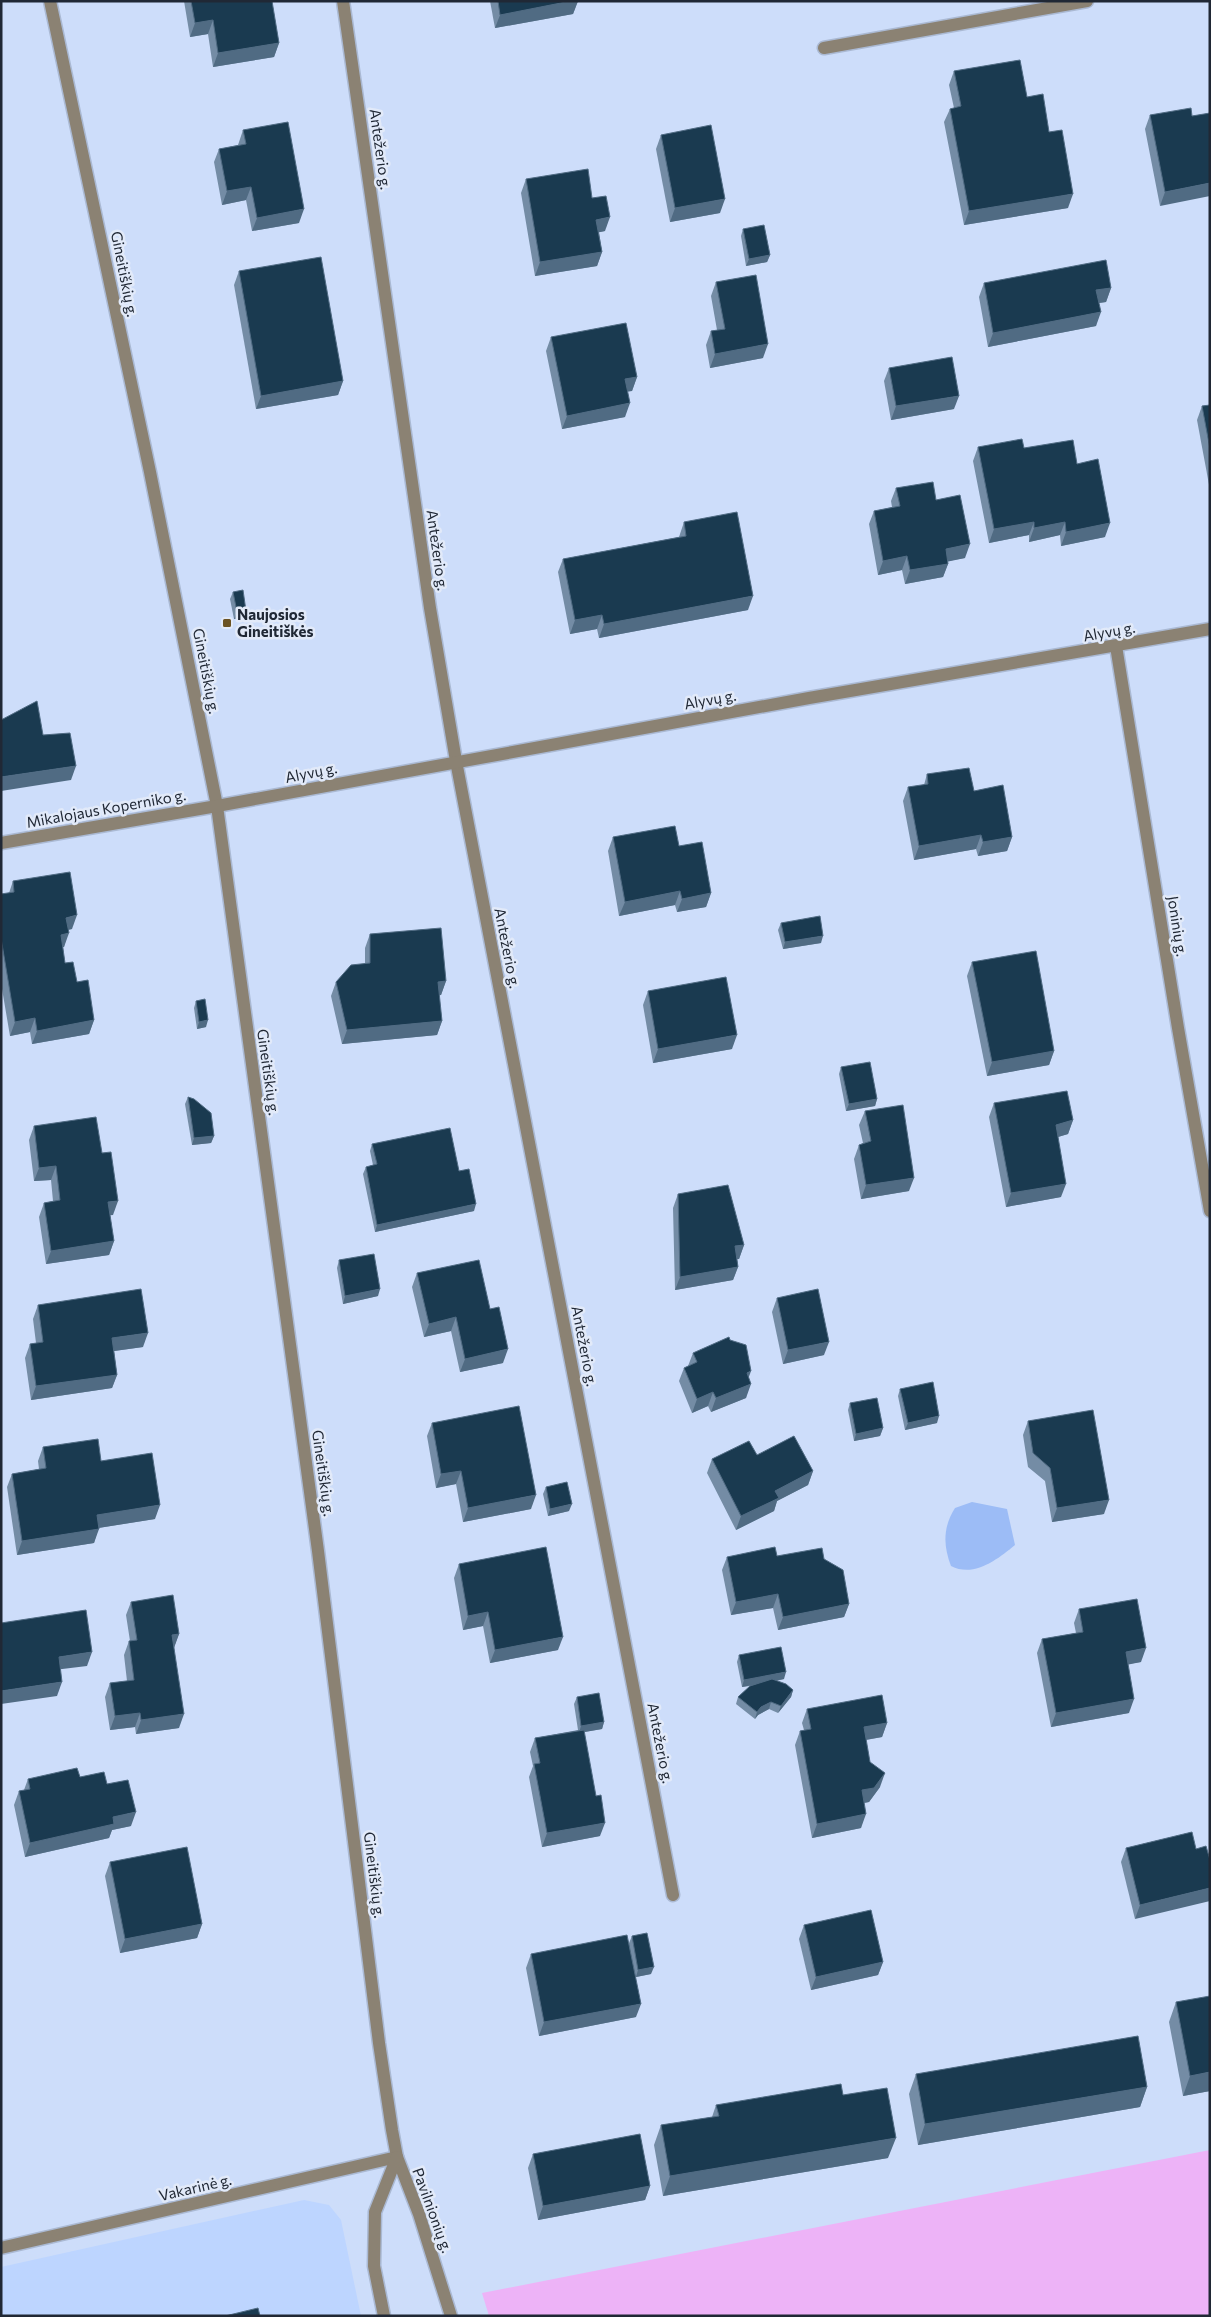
<svg xmlns="http://www.w3.org/2000/svg" width="1211" height="2317" font-family="Commissioner,sans-serif">
<style>
.built{fill:#bdd5ff}
.green{fill:#edb3f7}
.water{fill:#9cbcf6}
.lines{fill:none;stroke-linecap:round;stroke-linejoin:round}
.minor-casing{stroke:#aab9d3;stroke-width:15}
.minor{stroke:#8b8273;stroke-width:12}
.wall{fill:#748ca5}
.shaded-wall{fill:#506b83}
.building{fill:#1a3a50;stroke:#506b83}
.poi-dot{fill:#6a5222;stroke:#e2eaf9;stroke-width:2}
.labels{text-anchor:middle;dominant-baseline:central;stroke-width:5;stroke-linejoin:round;paint-order:stroke}
.street-label{font-size:15px;fill:#202835;stroke:#e2eaf9}
.poi-label{font-size:15px;font-weight:bold;fill:#202835;stroke:#e2eaf9;text-anchor:start}
</style>
<rect width="100%" height="100%" fill="#cdddfa"/>
<!-- built -->
<polygon class="built" points="304,2200 329,2205 341,2220 361,2316 1,2316 1,2267"/>
<!-- green -->
<polygon class="green" points="1210,2150 1210,2316 489,2316 482,2293"/>
<!-- water -->
<path class="water" d="M972,1502L1007,1509L1015,1545C998,1559 974,1578 951,1566C943,1545 943,1527 955,1508Z"/>
<g class="lines">
<defs>
<g id="minor">
<polyline points="50,1 150,472 217,806 318,1551 379,2043 392,2130 397,2157 419,2214 451,2316"/>
<polyline points="343,1 430,608 456,761 673,1895"/>
<polyline points="824,48 1087,1"/>
<polyline points="1116,646 1178,1028 1210,1211"/>
<polyline points="1,843 217,806 809,698 1210,629"/>
<polyline points="1,2248 397,2157"/>
<polyline points="384,2316 374,2266 375,2212 397,2157"/>
</g>
</defs>
<!-- minor casing -->
<use href="#minor" class="minor-casing"/>
<!-- minor -->
<use href="#minor" class="minor"/>
</g>
<!-- wall -->
<g class="wall">
<polygon points="184,1 272,1 279,43 274,57 213,67 208,34 190,37"/>
<polygon points="490,1 578,1 573,14 495,28"/>
<polygon points="954,71 1027,97 1068,208 964,225 944,122 950,109 954,108 949,85"/>
<polygon points="1210,113 1160,206 1145,129 1150,115 1192,116"/>
<polygon points="243,130 299,223 252,231 246,200 222,205 214,162 219,149 238,145"/>
<polygon points="661,135 720,213 670,222 656,149"/>
<polygon points="526,179 592,198 605,231 599,232 602,252 597,266 535,276 521,193"/>
<polygon points="743,229 770,255 767,262 746,266 741,236"/>
<polygon points="239,271 343,381 338,395 256,409 234,285"/>
<polygon points="716,282 763,358 710,368 706,345 711,331 717,330 711,296"/>
<polygon points="984,283 1111,288 1106,302 1099,303 1096,326 988,347 979,297"/>
<polygon points="551,337 637,377 632,391 627,391 625,417 562,429 546,351"/>
<polygon points="889,368 954,409 891,420 884,381"/>
<polygon points="1210,405 1210,490 1197,420 1202,406"/>
<polygon points="978,447 1024,448 1077,464 1105,537 1061,546 1060,535 1029,542 1029,535 989,543 973,461"/>
<polygon points="896,488 936,500 965,558 948,561 948,564 943,577 905,584 902,570 878,575 869,524 874,511 892,507 891,501"/>
<polygon points="684,522 748,610 599,638 597,629 570,634 558,572 563,559 679,537"/>
<polygon points="233,592 246,611 244,618 234,619 230,599"/>
<polygon points="927,774 974,791 1012,837 1007,851 978,856 976,849 914,860 903,801 908,787 924,785"/>
<polygon points="613,837 679,846 711,893 706,907 677,912 675,905 619,916 608,851"/>
<polygon points="13,881 72,929 68,930 64,947 63,947 65,963 77,982 94,1020 89,1034 32,1044 30,1032 10,1036 1,983 1,894 9,893"/>
<polygon points="781,923 821,943 783,949 778,930"/>
<polygon points="370,934 446,981 441,995 439,995 442,1021 437,1035 342,1044 331,996 336,982 365,964 365,948"/>
<polygon points="972,962 1054,1051 1049,1065 987,1076 967,976"/>
<polygon points="648,991 732,1049 653,1063 643,1005"/>
<polygon points="196,1001 206,1027 197,1029 194,1008"/>
<polygon points="841,1067 877,1099 875,1106 846,1111 839,1074"/>
<polygon points="188,1097 214,1136 211,1143 192,1145 185,1104"/>
<polygon points="994,1103 1073,1120 1068,1134 1058,1137 1061,1197 1006,1207 989,1117"/>
<polygon points="865,1111 909,1191 861,1199 854,1159 859,1145 863,1143 859,1125"/>
<polygon points="34,1126 102,1153 113,1215 110,1215 114,1241 109,1255 46,1264 39,1217 44,1203 53,1201 51,1180 34,1181 29,1140"/>
<polygon points="372,1144 474,1211 375,1232 363,1174 366,1167 373,1165 370,1151"/>
<polygon points="678,1194 744,1245 739,1259 737,1259 738,1267 733,1280 675,1290 673,1208"/>
<polygon points="339,1260 378,1296 343,1304 337,1268"/>
<polygon points="417,1273 490,1309 503,1363 460,1372 451,1331 424,1337 412,1287"/>
<polygon points="777,1298 824,1355 783,1364 772,1312"/>
<polygon points="38,1305 143,1347 114,1351 117,1375 112,1388 31,1400 25,1358 30,1344 36,1343 33,1319"/>
<polygon points="693,1353 749,1378 746,1398 711,1412 708,1406 692,1413 679,1381 684,1368 688,1366"/>
<polygon points="900,1389 937,1423 905,1430 898,1396"/>
<polygon points="850,1403 883,1428 880,1436 854,1441 848,1410"/>
<polygon points="1028,1421 1104,1514 1052,1522 1045,1481 1028,1467 1023,1435"/>
<polygon points="432,1423 531,1509 463,1522 456,1484 436,1488 427,1436"/>
<polygon points="43,1447 101,1461 155,1519 98,1528 94,1543 17,1555 7,1487 12,1474 39,1469 38,1461"/>
<polygon points="757,1455 813,1471 808,1485 777,1501 774,1511 736,1530 707,1473 712,1459"/>
<polygon points="546,1487 569,1511 548,1516 543,1494"/>
<polygon points="777,1556 824,1559 849,1604 844,1617 778,1630 773,1608 731,1615 722,1570 727,1557"/>
<polygon points="459,1564 558,1650 490,1663 483,1626 463,1630 454,1578"/>
<polygon points="131,1602 179,1634 174,1647 179,1728 136,1734 135,1727 110,1730 105,1697 110,1683 127,1681 124,1655 129,1641 130,1641 126,1615"/>
<polygon points="1079,1609 1141,1662 1128,1664 1129,1713 1051,1727 1037,1653 1042,1639 1076,1633 1074,1623"/>
<polygon points="739,1655 784,1679 776,1681 793,1690 791,1697 778,1713 769,1709 758,1715 755,1719 736,1704 738,1697 750,1686 742,1687 737,1662"/>
<polygon points="577,1697 604,1722 602,1729 584,1732 600,1836 542,1847 529,1777 533,1766 530,1752 535,1738 578,1730 574,1704"/>
<polygon points="807,1709 887,1723 882,1737 866,1740 870,1762 880,1787 869,1802 864,1803 861,1828 812,1838 795,1745 800,1731 804,1730 802,1723"/>
<polygon points="80,1777 107,1784 131,1826 112,1830 109,1838 25,1857 14,1805 19,1791 24,1790 28,1779"/>
<polygon points="1192,1832 1135,1919 1121,1862 1126,1848"/>
<polygon points="110,1862 202,1924 197,1938 120,1953 105,1876"/>
<polygon points="804,1925 883,1962 878,1975 811,1990 799,1939"/>
<polygon points="632,1936 651,1974 636,1977 636,2017 539,2036 526,1968 531,1954 629,1943"/>
<polygon points="1176,2002 1210,2091 1183,2096 1169,2022"/>
<polygon points="916,2074 1147,2087 1140,2107 918,2145 909,2094"/>
<polygon points="843,2095 888,2158 663,2196 654,2145 661,2125 712,2117 716,2105"/>
<polygon points="533,2154 650,2186 645,2200 538,2220 528,2168"/>
</g>
<!-- shaded-wall -->
<g class="shaded-wall">
<polygon points="571,1 578,1 573,14 495,28 500,15"/>
<polygon points="213,20 208,34 190,37 195,23"/>
<polygon points="279,43 274,57 213,67 218,53"/>
<polygon points="1210,183 1210,196 1160,206 1165,192"/>
<polygon points="251,187 246,200 222,205 227,191"/>
<polygon points="1073,194 1068,208 964,225 969,211"/>
<polygon points="725,199 720,213 670,222 675,208"/>
<polygon points="304,209 299,223 252,231 257,218"/>
<polygon points="610,217 605,231 591,234 596,220"/>
<polygon points="602,252 597,266 535,276 540,262"/>
<polygon points="770,255 767,262 746,266 749,259"/>
<polygon points="1111,288 1106,302 1091,304 1096,290"/>
<polygon points="1101,312 1096,326 988,347 993,333"/>
<polygon points="768,344 763,358 710,368 715,354"/>
<polygon points="637,377 632,391 620,393 625,379"/>
<polygon points="343,381 338,395 256,409 261,396"/>
<polygon points="959,396 954,409 891,420 896,406"/>
<polygon points="630,403 625,417 562,429 567,416"/>
<polygon points="1034,522 1029,535 989,543 994,529"/>
<polygon points="1065,522 1060,535 1029,542 1034,528"/>
<polygon points="1110,523 1105,537 1061,546 1066,532"/>
<polygon points="970,544 965,558 941,563 946,549"/>
<polygon points="907,556 902,570 878,575 883,561"/>
<polygon points="948,564 943,577 905,584 910,570"/>
<polygon points="753,596 748,610 599,638 604,624"/>
<polygon points="246,611 244,618 234,619 237,612"/>
<polygon points="602,615 597,629 570,634 575,620"/>
<polygon points="76,766 71,780 1,791 1,777"/>
<polygon points="981,835 976,849 914,860 919,846"/>
<polygon points="1012,837 1007,851 978,856 983,842"/>
<polygon points="680,891 675,905 619,916 625,902"/>
<polygon points="711,893 706,907 677,912 682,899"/>
<polygon points="77,915 72,929 61,931 66,918"/>
<polygon points="69,933 64,947 56,948 61,935"/>
<polygon points="823,936 821,943 783,949 785,942"/>
<polygon points="446,981 441,995 433,996 438,982"/>
<polygon points="35,1018 30,1032 10,1036 15,1022"/>
<polygon points="94,1020 89,1034 32,1044 37,1031"/>
<polygon points="208,1020 206,1027 197,1029 199,1022"/>
<polygon points="442,1021 437,1035 342,1044 347,1030"/>
<polygon points="737,1035 732,1049 653,1063 658,1049"/>
<polygon points="1054,1051 1049,1065 987,1076 992,1062"/>
<polygon points="877,1099 875,1106 846,1111 849,1104"/>
<polygon points="1073,1120 1068,1134 1051,1139 1056,1125"/>
<polygon points="214,1136 211,1143 192,1145 194,1138"/>
<polygon points="56,1166 51,1180 34,1181 39,1168"/>
<polygon points="914,1178 909,1191 861,1199 866,1185"/>
<polygon points="1066,1184 1061,1197 1006,1207 1011,1193"/>
<polygon points="118,1201 113,1215 103,1216 108,1202"/>
<polygon points="476,1204 474,1211 375,1232 377,1225"/>
<polygon points="114,1241 109,1255 46,1264 51,1251"/>
<polygon points="744,1245 739,1259 730,1260 735,1246"/>
<polygon points="738,1267 733,1280 675,1290 680,1277"/>
<polygon points="380,1289 378,1296 343,1304 345,1296"/>
<polygon points="456,1317 451,1331 424,1337 429,1324"/>
<polygon points="148,1333 143,1347 107,1352 112,1338"/>
<polygon points="829,1342 824,1355 783,1364 788,1350"/>
<polygon points="508,1349 503,1363 460,1372 465,1359"/>
<polygon points="751,1371 746,1385 747,1373"/>
<polygon points="117,1375 112,1388 31,1400 36,1386"/>
<polygon points="751,1384 746,1398 711,1412 716,1398"/>
<polygon points="713,1392 708,1406 692,1413 697,1399"/>
<polygon points="939,1416 937,1423 905,1430 908,1423"/>
<polygon points="883,1428 880,1436 854,1441 856,1434"/>
<polygon points="461,1471 456,1484 436,1488 441,1474"/>
<polygon points="813,1471 808,1485 777,1501 774,1511 736,1530 741,1516 775,1491"/>
<polygon points="536,1495 531,1509 463,1522 468,1508"/>
<polygon points="1109,1500 1104,1514 1052,1522 1057,1508"/>
<polygon points="572,1504 569,1511 548,1516 550,1509"/>
<polygon points="160,1505 155,1519 92,1529 97,1515"/>
<polygon points="99,1529 94,1543 17,1555 22,1541"/>
<polygon points="778,1594 773,1608 731,1615 736,1602"/>
<polygon points="849,1604 844,1617 778,1630 783,1617"/>
<polygon points="488,1612 483,1626 463,1630 468,1616"/>
<polygon points="179,1634 174,1648 172,1635"/>
<polygon points="563,1637 558,1650 490,1663 495,1650"/>
<polygon points="1146,1648 1141,1662 1121,1666 1126,1652"/>
<polygon points="92,1652 87,1666 54,1670 59,1657"/>
<polygon points="786,1672 784,1679 742,1687 744,1680"/>
<polygon points="62,1682 57,1696 1,1704 1,1691"/>
<polygon points="793,1690 791,1697 778,1713 781,1706"/>
<polygon points="1134,1699 1129,1713 1051,1727 1056,1713"/>
<polygon points="771,1702 769,1709 758,1715 755,1719 757,1712 761,1707"/>
<polygon points="140,1713 135,1727 110,1730 115,1716"/>
<polygon points="184,1714 179,1728 136,1734 141,1720"/>
<polygon points="604,1722 602,1729 579,1733 581,1726"/>
<polygon points="887,1723 882,1737 859,1741 864,1727"/>
<polygon points="885,1773 880,1787 869,1802 857,1804 862,1790"/>
<polygon points="136,1812 131,1826 112,1830 109,1838 25,1857 30,1843 113,1817"/>
<polygon points="866,1814 861,1828 812,1838 817,1824"/>
<polygon points="605,1823 600,1836 542,1847 547,1833"/>
<polygon points="1210,1888 1210,1901 1135,1919 1140,1905"/>
<polygon points="202,1924 197,1938 120,1953 125,1939"/>
<polygon points="883,1962 878,1975 811,1990 816,1977"/>
<polygon points="654,1967 651,1974 636,1977 638,1970"/>
<polygon points="641,2004 636,2017 539,2036 544,2022"/>
<polygon points="1210,2072 1210,2091 1183,2096 1190,2076"/>
<polygon points="1147,2087 1140,2107 918,2145 925,2124"/>
<polygon points="896,2138 888,2158 663,2196 670,2176"/>
<polygon points="650,2186 645,2200 538,2220 543,2206"/>
</g>
<!-- building -->
<g class="building">
<polygon points="191,1 272,1 279,43 218,53 213,20 195,23"/>
<polygon points="498,1 571,1 500,15"/>
<polygon points="1020,60 1027,97 1043,94 1049,132 1062,130 1073,194 969,211 950,109 961,106 954,71"/>
<polygon points="1191,108 1192,116 1210,113 1210,183 1165,192 1150,115"/>
<polygon points="288,122 304,209 257,218 251,187 227,191 219,149 246,144 243,130"/>
<polygon points="711,125 725,199 675,208 661,135"/>
<polygon points="588,169 592,198 606,196 610,217 596,220 602,252 540,262 526,179"/>
<polygon points="764,225 770,255 749,259 743,229"/>
<polygon points="321,257 343,381 261,396 239,271"/>
<polygon points="1106,260 1111,288 1096,290 1101,312 993,333 984,283"/>
<polygon points="756,275 768,344 715,354 711,331 725,329 716,282"/>
<polygon points="626,323 637,377 625,379 630,403 567,416 551,337"/>
<polygon points="952,357 959,396 896,406 889,368"/>
<polygon points="1210,405 1210,449 1202,406"/>
<polygon points="1022,439 1024,448 1073,440 1077,464 1098,459 1110,523 1066,532 1065,522 1034,528 1034,522 994,529 978,447"/>
<polygon points="933,482 936,500 960,495 970,544 946,549 948,564 910,570 907,556 883,561 874,511 900,506 896,488"/>
<polygon points="737,512 753,596 604,624 602,615 575,620 563,559 686,536 684,522"/>
<polygon points="243,590 246,611 237,612 233,592"/>
<polygon points="37,701 43,735 70,733 76,766 1,777 1,720"/>
<polygon points="969,768 974,791 1003,785 1012,837 983,842 981,835 919,846 908,787 928,784 927,774"/>
<polygon points="675,826 679,846 702,842 711,893 682,899 680,891 625,902 613,837"/>
<polygon points="70,872 77,915 66,918 69,933 61,935 65,963 73,962 77,982 88,980 94,1020 37,1031 35,1018 15,1022 1,938 1,894 14,892 13,881"/>
<polygon points="820,916 823,936 785,942 781,923"/>
<polygon points="441,928 446,981 438,982 442,1021 347,1030 336,982 351,965 370,963 370,934"/>
<polygon points="1036,951 1054,1051 992,1062 972,962"/>
<polygon points="726,977 737,1035 658,1049 648,991"/>
<polygon points="205,999 208,1020 199,1022 196,1001"/>
<polygon points="870,1062 877,1099 849,1104 841,1067"/>
<polygon points="1067,1091 1073,1120 1056,1125 1066,1184 1011,1193 994,1103"/>
<polygon points="188,1097 194,1099 211,1113 214,1136 194,1138"/>
<polygon points="903,1105 914,1178 866,1185 859,1145 871,1141 865,1111"/>
<polygon points="96,1117 102,1153 111,1152 118,1201 108,1202 114,1241 51,1251 44,1203 60,1200 56,1166 39,1168 34,1126"/>
<polygon points="450,1128 459,1171 469,1169 476,1204 377,1225 366,1167 377,1164 372,1144"/>
<polygon points="728,1185 744,1245 735,1246 738,1267 680,1277 678,1194"/>
<polygon points="374,1254 380,1289 345,1296 339,1260"/>
<polygon points="479,1260 490,1309 499,1307 508,1349 465,1359 456,1317 429,1324 417,1273"/>
<polygon points="141,1289 148,1333 112,1338 117,1375 36,1386 30,1344 43,1342 38,1305"/>
<polygon points="818,1289 829,1342 788,1350 777,1298"/>
<polygon points="729,1337 730,1340 746,1345 751,1371 747,1373 751,1384 716,1398 713,1392 697,1399 684,1368 697,1362 693,1353"/>
<polygon points="933,1382 939,1416 908,1423 900,1389"/>
<polygon points="877,1398 883,1428 856,1434 850,1403"/>
<polygon points="519,1406 536,1495 468,1508 461,1471 441,1474 432,1423"/>
<polygon points="1093,1410 1109,1500 1057,1508 1050,1468 1033,1453 1028,1421"/>
<polygon points="794,1436 813,1471 775,1491 779,1498 741,1516 712,1459 749,1441 757,1455"/>
<polygon points="98,1439 101,1461 152,1453 160,1505 97,1515 99,1529 22,1541 12,1474 46,1468 43,1447"/>
<polygon points="567,1482 572,1504 550,1509 546,1487"/>
<polygon points="546,1547 563,1637 495,1650 488,1612 468,1616 459,1564"/>
<polygon points="775,1547 777,1556 822,1548 824,1559 843,1570 849,1604 783,1617 778,1594 736,1602 727,1557"/>
<polygon points="173,1595 179,1634 172,1635 184,1714 141,1720 140,1713 115,1716 110,1683 134,1680 129,1641 137,1640 131,1602"/>
<polygon points="1137,1599 1146,1648 1126,1652 1134,1699 1056,1713 1042,1639 1083,1632 1079,1609"/>
<polygon points="86,1610 92,1652 59,1657 62,1682 1,1691 1,1623"/>
<polygon points="781,1647 786,1672 744,1680 739,1655"/>
<polygon points="772,1679 786,1684 793,1690 781,1706 771,1702 761,1707 757,1712 738,1697 750,1686"/>
<polygon points="599,1693 604,1722 581,1726 577,1697"/>
<polygon points="882,1695 887,1723 864,1727 870,1762 885,1773 874,1788 862,1790 866,1814 817,1824 800,1731 811,1729 807,1709"/>
<polygon points="584,1730 596,1796 601,1795 605,1823 547,1833 534,1764 540,1763 535,1738"/>
<polygon points="77,1768 80,1777 104,1772 107,1784 128,1780 136,1812 113,1817 114,1824 30,1843 19,1791 30,1789 28,1779"/>
<polygon points="1192,1832 1196,1849 1206,1846 1210,1860 1210,1888 1140,1905 1126,1848"/>
<polygon points="187,1847 202,1924 125,1939 110,1862"/>
<polygon points="871,1910 883,1962 816,1977 804,1925"/>
<polygon points="647,1933 654,1967 638,1970 632,1936"/>
<polygon points="627,1935 641,2004 544,2022 531,1954"/>
<polygon points="1210,1996 1210,2072 1190,2076 1176,2002"/>
<polygon points="1138,2036 1147,2087 925,2124 916,2074"/>
<polygon points="841,2084 843,2095 887,2088 896,2138 670,2176 661,2125 719,2116 716,2105"/>
<polygon points="640,2134 650,2186 543,2206 533,2154"/>
<polygon points="258,2308 260,2316 225,2316"/>
</g>
<!-- markers -->
<rect class="poi-dot" x="222" y="618" width="10" height="10" rx="2.5"/>
<g class="labels">
<!-- street labels -->
<g class="street-label">
<text transform="translate(381 149) rotate(82)">Antežerio g.</text>
<text transform="translate(125 274) rotate(79)">Gineitiškių g.</text>
<text transform="translate(438 550) rotate(82)">Antežerio g.</text>
<text transform="translate(1109 631) rotate(-10)">Alyvų g.</text>
<text transform="translate(207 671) rotate(79)">Gineitiškių g.</text>
<text transform="translate(710 699) rotate(-10)">Alyvų g.</text>
<text transform="translate(311 772) rotate(-11)">Alyvų g.</text>
<text transform="translate(106 808) rotate(-10)">Mikalojaus Koperniko g.</text>
<text transform="translate(1178 926) rotate(81)">Joninių g.</text>
<text transform="translate(508 948) rotate(79)">Antežerio g.</text>
<text transform="translate(269 1072) rotate(82)">Gineitiškių g.</text>
<text transform="translate(585 1346) rotate(79)">Antežerio g.</text>
<text transform="translate(324 1473) rotate(82)">Gineitiškių g.</text>
<text transform="translate(661 1743) rotate(79)">Antežerio g.</text>
<text transform="translate(375 1875) rotate(83)">Gineitiškių g.</text>
<text transform="translate(195 2187) rotate(-13)">Vakarinė g.</text>
<text transform="translate(433 2210) rotate(70)">Pavilnionių g.</text>
</g>
<!-- poi labels -->
<g class="poi-label">
<text x="237" y="614">Naujosios<tspan x="237" dy="17">Gineitiškės</tspan></text>
</g>
</g>
<!-- border -->
<rect width="1211" height="2317" fill="none" stroke="#202835" stroke-width="5"/>
</svg>
